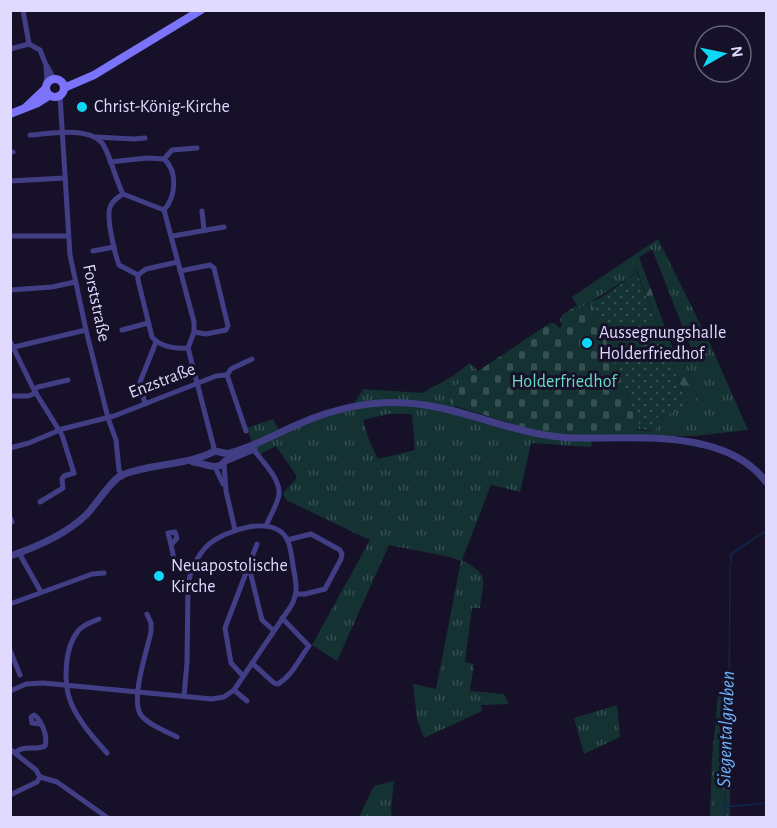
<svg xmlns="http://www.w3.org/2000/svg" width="777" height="828" font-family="'Alegreya Sans',sans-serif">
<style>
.grass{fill:url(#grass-tufts);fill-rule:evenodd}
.forest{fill:url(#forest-firs)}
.cemetery{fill:url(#cemetery-stones)}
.garden{fill:url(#garden-dots)}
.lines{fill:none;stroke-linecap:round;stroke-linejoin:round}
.stream{stroke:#11264d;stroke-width:1.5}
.minor{stroke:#423e86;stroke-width:5}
.tertiary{stroke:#423e86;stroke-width:7}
.secondary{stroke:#7b74fa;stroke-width:8}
.poi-dot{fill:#0dd9f7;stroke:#161129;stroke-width:2}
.labels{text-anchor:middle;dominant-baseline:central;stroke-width:6;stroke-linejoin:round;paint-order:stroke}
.poi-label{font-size:18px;fill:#dfdafe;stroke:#161129;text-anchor:start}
.street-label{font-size:18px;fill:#dfdafe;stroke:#161129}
.park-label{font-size:18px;fill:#67ddc2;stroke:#161129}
.water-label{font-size:20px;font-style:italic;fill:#6bb4fa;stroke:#161129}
</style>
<defs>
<pattern id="grass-tufts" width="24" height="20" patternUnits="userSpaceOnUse" patternTransform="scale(1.5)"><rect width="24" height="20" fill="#143232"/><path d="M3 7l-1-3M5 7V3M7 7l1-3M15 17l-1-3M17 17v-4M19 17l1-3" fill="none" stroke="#364f51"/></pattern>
<pattern id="forest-firs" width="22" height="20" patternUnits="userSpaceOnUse" patternTransform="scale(1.5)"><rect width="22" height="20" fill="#143232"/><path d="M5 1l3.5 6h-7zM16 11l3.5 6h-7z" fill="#364f51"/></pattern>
<pattern id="cemetery-stones" width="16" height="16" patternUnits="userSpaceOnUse" patternTransform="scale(1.5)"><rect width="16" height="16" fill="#143232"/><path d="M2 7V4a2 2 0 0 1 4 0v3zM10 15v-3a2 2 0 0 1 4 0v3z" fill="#364f51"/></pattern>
<pattern id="garden-dots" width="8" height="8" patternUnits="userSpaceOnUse" patternTransform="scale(1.5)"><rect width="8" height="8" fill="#143232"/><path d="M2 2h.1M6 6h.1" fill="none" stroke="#364f51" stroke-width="1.8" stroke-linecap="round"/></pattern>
</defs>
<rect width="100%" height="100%" fill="#161129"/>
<!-- grass -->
<g class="grass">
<polygon points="658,239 710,344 748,430 694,436 631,436 631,430 655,431 656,418 699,403 683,358 693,353 652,249 633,261 637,273 579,309 572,297"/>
<path d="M470,363L478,371L469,377V379L449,398L455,407L529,429L593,436L591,447L531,443L520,492L491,485L462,560C491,576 483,578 480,608H472L465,662L474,664L470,691L504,694L509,704L481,705L482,711L424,738L417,719L413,684L436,689L461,561L450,557L389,545L337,661L312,645L370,540L286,500L283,493L296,479V475L276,446L259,455L255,451L247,428L273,419L279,430L354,404L363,389L422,393L453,376ZM388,414H412L415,450L378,459L369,440L363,420Z"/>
<polygon points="718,695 730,696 730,817 738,817 710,817 712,759"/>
<polygon points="617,705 620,737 584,754 574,718"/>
<polygon points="394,781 391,811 392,817 359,817 374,786"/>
</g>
<!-- forest -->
<polygon class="forest" points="639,257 677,360 683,358 699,403 689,407 633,261"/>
<!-- cemetery -->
<polygon class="cemetery" points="591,302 641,429 631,430 631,436 563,435 529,429 452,405 449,398 451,389 464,379 468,380 469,377 550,323 554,323 560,328 562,325 560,320 562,315 576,306 579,309"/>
<!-- garden -->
<polygon class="garden" points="637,273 689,407 656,418 658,427 655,431 641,429 591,302 602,297"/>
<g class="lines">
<!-- stream -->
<g class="stream">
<polyline points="731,563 731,554 766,531"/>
<polyline points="726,807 766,803"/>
<polyline points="724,818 729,706 730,567"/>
</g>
<!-- minor -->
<g class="minor">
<polyline points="23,10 29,44"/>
<polyline points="10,49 29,44 40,50 46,65 47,83"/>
<polyline points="47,66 54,79"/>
<polyline points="60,96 70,255 86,330 108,418 116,440 119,470 122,477"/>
<path d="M30,135C49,134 93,125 104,146C112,161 115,178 123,194L164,210L194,322V332L188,348L215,452"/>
<polyline points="96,137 134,139 145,138"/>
<polyline points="10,153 13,152"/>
<polyline points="164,159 172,150 197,148"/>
<path d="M110,162L147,158L164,159C178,171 176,197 164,210"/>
<polyline points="10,181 65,178"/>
<path d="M123,194C118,197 112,201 110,207C106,218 115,254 119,265L138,275"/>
<polyline points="202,211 204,230"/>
<polyline points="10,236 68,236"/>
<polyline points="173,236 224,227"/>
<polyline points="93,251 114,247"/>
<path d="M178,262L146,269L138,275V280L152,337C160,347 176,349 188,348"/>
<polyline points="180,271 210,265 214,268 228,326 226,330 206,334 194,332"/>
<polyline points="10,290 52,287 75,282"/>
<polyline points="122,330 148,323"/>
<polyline points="10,341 34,390 62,435 74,473 64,476 62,479 63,488 40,502"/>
<polyline points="14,347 86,330"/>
<polyline points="227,375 246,431"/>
<polyline points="227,375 231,369 252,359"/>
<polyline points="34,390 38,387 68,380"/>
<polyline points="10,396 28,396 36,393"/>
<polyline points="145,404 140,382 156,342"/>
<polyline points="10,448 29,443 62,429 114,416 216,376 227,375"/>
<path d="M253,449C262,461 281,479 279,495C277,505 270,516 266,526"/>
<polyline points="224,464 226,491 235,530"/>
<polyline points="215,467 223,484"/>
<polyline points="10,517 12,522"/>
<polyline points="287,540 311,534 340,550 342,554 341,559 325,589 305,594 297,594"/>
<polyline points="171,545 168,533 175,532 177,538 171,545 174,559 192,569"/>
<polyline points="19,553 41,592"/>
<polyline points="249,567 262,620 273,630"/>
<polyline points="10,604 92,574 104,573"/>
<path d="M147,614L151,623V632C147,650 130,700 141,715C148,725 166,731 177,737"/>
<path d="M99,619C92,622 84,624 79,630C64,647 63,683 71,703C79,722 94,738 107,753"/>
<polyline points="10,650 20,675"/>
<path d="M252,663L274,683L278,684C292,676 299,659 309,646L282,618"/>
<polyline points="243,676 231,663 225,628 257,544"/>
<polyline points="234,690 247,701"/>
<path d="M10,691L26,684L43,683L212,699L224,697L234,690L291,606C299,592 296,581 293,566C292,558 291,547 287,539C273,514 225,530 208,545C197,556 190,571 188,586L187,663L184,696"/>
<polyline points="10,749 36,770 40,777"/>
<path d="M15,753C24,744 35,751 45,746C48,737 42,720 34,715L31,717L32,723L40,724"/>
<polyline points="40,777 57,782 108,818"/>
<polyline points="10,795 37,782 40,777"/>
</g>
<!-- tertiary -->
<g class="tertiary">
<path d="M193,462C205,463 218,472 225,461L254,449"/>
<path d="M10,556C37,547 66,534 86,515C96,505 111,480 122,475C152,463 185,466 213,452C219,450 224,455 230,453C256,446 277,433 301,423C333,409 372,400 407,403C465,407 517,437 575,438C634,439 726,428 766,482"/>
</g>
<!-- secondary -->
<g class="secondary">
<circle cx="55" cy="88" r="9"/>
<polyline points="64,88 94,75 201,10"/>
<polyline points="26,107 45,89"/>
<polyline points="10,114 38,103 49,96"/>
</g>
</g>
<!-- markers -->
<g class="poi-dot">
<circle cx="82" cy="107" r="6"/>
<circle cx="587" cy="343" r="6"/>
<circle cx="159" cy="576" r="6"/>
</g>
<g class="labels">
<!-- poi labels -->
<g class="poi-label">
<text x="94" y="107">Christ-König-Kirche</text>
<text x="599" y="333">Aussegnungshalle<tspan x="599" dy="21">Holderfriedhof</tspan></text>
<text x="171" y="566">Neuapostolische<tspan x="171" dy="21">Kirche</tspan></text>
</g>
<!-- street labels -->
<g class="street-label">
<text transform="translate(96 303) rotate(78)">Forststraße</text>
<text transform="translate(162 381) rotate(-21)">Enzstraße</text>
</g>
<!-- park labels -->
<g class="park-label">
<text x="564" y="382">Holderfriedhof</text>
</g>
<!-- water labels -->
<g class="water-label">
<text transform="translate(726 729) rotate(-88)">Siegentalgraben</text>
</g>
</g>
<!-- border -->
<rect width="777" height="828" fill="none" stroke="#dfdafe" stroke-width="24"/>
<!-- north arrow -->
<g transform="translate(723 54) rotate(81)"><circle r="28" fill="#161129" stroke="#66617e" stroke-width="1.5"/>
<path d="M0-4.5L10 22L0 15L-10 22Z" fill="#0dd9f7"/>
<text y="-9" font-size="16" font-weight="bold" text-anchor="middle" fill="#dfdafe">N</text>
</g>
</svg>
